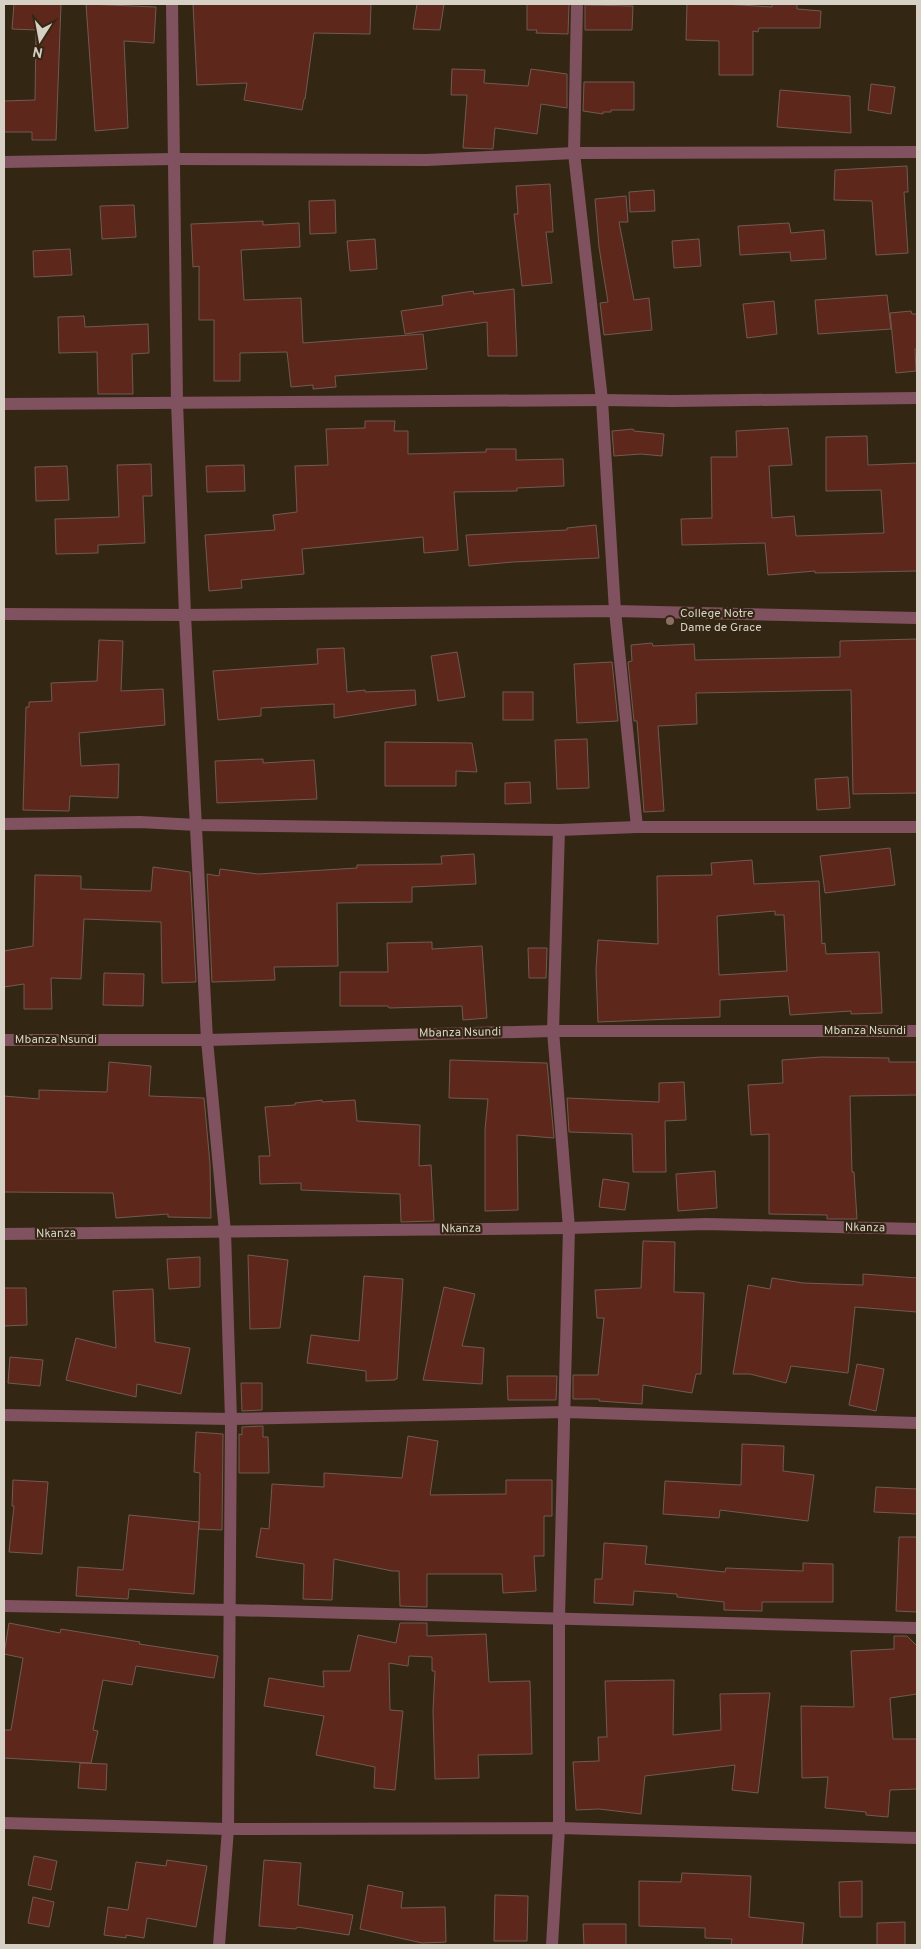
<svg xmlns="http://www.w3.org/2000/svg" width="921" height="1949" font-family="Overpass,sans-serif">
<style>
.building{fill:#5e271b;stroke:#725952;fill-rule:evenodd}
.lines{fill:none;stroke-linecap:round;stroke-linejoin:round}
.service{stroke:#80515f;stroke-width:12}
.minor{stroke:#80515f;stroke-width:12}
.education-dot{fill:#8d6e63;stroke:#332714;stroke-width:2}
.labels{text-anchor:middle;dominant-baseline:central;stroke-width:4.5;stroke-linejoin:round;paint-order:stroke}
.poi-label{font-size:12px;fill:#d7d0c4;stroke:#332714;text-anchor:start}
.street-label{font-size:12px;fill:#d7d0c4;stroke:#332714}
</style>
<rect width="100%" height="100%" fill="#332714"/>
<!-- building -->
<g class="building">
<polygon points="14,4 61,4 56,140 32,140 32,132 4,132 4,101 35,100 36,30 12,29"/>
<polygon points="86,4 156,7 154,43 124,41 128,128 95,131"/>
<polygon points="193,4 371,4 370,34 314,33 305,99 304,99 302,110 244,100 247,83 197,85"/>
<polygon points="417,4 444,4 440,30 413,29"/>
<polygon points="527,4 569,4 568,34 536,33 537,30 527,30"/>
<polygon points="687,4 724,4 772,7 772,4 797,4 797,9 821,11 820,28 759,28 758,32 753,31 753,75 719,75 719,41 686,40"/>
<polygon points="585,5 633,6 632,30 585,30"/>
<polygon points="452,69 485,70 484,83 528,86 531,69 567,74 567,108 541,104 537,134 495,128 493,149 463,148 467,95 451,95"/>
<polygon points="584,82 634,82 634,110 611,110 611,112 603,112 603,114 583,111"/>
<polygon points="871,84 895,87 891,114 868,110"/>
<polygon points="780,90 850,96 851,133 777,127"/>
<polygon points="907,166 908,192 904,192 908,253 876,255 872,201 834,200 835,170"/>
<polygon points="550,184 553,232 546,232 552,283 522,286 514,214 518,214 516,186"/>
<polygon points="654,190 655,211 630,212 629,192"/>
<polygon points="626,196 628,222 619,222 634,300 649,298 652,330 604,335 600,303 608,302 599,247 595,199"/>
<polygon points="335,200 336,233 310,234 309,201"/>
<polygon points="134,205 136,237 102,239 100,206"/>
<polygon points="263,221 263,225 299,223 300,247 241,250 244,300 301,298 303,343 423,334 427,369 335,376 336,387 313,389 313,385 291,387 287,352 240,353 240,381 214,381 214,320 199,320 199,266 193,267 191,224"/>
<polygon points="789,223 791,233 824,230 826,259 791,261 790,252 740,255 738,226"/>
<polygon points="375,239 377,269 350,271 347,241"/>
<polygon points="699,239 701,266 674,268 672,241"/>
<polygon points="70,249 72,275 34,277 33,251"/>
<polygon points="514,289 517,356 488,356 487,322 405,334 401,311 443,305 442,296 473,291 474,294"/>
<polygon points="887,295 891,329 818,334 815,300"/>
<polygon points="774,301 777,334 747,338 743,304"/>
<polygon points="911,311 912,314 917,314 917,349 915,349 916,371 896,373 890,313"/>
<polygon points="84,316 85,327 148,324 149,353 132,354 133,394 98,394 97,352 59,353 58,317"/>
<polygon points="365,421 395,421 394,431 408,431 408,454 486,452 486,449 516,449 516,460 563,459 564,486 517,488 517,491 454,492 458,550 424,553 423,537 302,549 304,574 241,580 242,588 209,591 205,535 275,530 273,515 297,512 295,466 328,465 326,429 365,428"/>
<polygon points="788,428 792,465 769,466 772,518 794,516 796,536 884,533 881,490 826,491 826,437 867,436 868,465 917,463 917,571 815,573 815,571 768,575 765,543 682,545 681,519 712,518 711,457 737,457 736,431"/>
<polygon points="633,429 634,431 664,434 662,456 641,454 614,456 612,431"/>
<polygon points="151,464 152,496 143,496 145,543 98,545 98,553 56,554 55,519 119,517 117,465"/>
<polygon points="244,465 245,491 207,492 206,466"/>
<polygon points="67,466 69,500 36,501 35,467"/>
<polygon points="596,525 599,558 513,562 469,566 466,535 567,530 567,528"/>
<polygon points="917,639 917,793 853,794 851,690 696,693 697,724 658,726 664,811 644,812 637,721 634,721 628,662 632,661 631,645 652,643 653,646 694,644 695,660 840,657 840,641"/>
<polygon points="99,640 123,641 121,691 163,689 165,725 79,733 81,766 119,764 118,798 70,796 69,811 23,810 26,707 29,707 29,702 52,701 51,683 97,681"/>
<polygon points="344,648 347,692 365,690 365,692 415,690 416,705 334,718 334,704 261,708 261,716 218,720 213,671 318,664 317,649"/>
<polygon points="457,652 465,697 438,701 431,656"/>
<polygon points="612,662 618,721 577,723 574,664"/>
<rect x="503" y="692" width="30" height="28"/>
<polygon points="587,739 589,788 557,789 555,740"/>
<polygon points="385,742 472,743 477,772 456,771 456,786 385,786"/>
<polygon points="263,759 263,763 314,760 317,799 217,803 215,761"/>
<polygon points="848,777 850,808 817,810 815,779"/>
<polygon points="530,782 531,803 505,804 505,783"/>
<polygon points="890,848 895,885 825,893 820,856"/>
<polygon points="474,854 476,884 412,887 412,902 337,903 338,966 274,967 275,980 212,982 207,874 219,876 220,869 258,874 357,868 357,865 442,864 441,856"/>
<path d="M752,860L754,884L819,881L822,944L825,943L826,954L879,952L882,1013L851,1014V1011L790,1015L788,996L720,1000V1017L598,1022L596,970L598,940L658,944L657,876L712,875L711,863ZM775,911V915H784L787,971L719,975L717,916Z"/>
<polygon points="153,867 190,872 196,982 162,983 161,922 84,919 81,979 51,978 52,1009 24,1009 24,984 4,987 4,951 33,946 35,875 81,876 81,889 151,891"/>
<polygon points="432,942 432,949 482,946 487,1018 463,1020 462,1006 389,1008 388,1006 340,1006 340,972 388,972 387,943"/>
<polygon points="528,948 547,948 546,978 529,978"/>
<polygon points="104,973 144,974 143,1006 103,1005"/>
<polygon points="821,1057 889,1058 889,1062 917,1062 917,1095 850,1096 852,1172 854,1172 857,1219 827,1219 827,1215 769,1214 769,1134 751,1135 748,1085 783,1083 782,1060"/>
<polygon points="450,1060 547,1063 554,1138 517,1135 518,1210 485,1211 485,1129 488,1099 449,1098"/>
<polygon points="109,1062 151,1066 149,1096 204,1098 210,1164 211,1218 168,1217 168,1214 116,1218 113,1193 4,1192 4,1096 39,1099 39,1090 107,1092"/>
<polygon points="684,1082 686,1120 665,1121 666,1172 633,1172 632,1134 569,1132 567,1098 659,1102 659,1083"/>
<polygon points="322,1100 322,1102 355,1100 357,1121 420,1125 419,1166 431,1165 434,1221 401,1222 400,1194 301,1190 301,1183 260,1184 259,1156 270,1156 265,1107 295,1105 295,1103"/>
<polygon points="715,1171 717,1208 678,1211 676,1174"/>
<polygon points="603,1179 629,1183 625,1210 599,1207"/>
<polygon points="643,1241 675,1242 674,1292 704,1293 701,1374 696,1374 692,1393 643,1385 642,1404 599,1401 599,1399 573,1399 573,1375 598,1375 604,1318 597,1318 595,1290 641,1288"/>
<polygon points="248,1255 288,1260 280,1328 250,1329"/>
<polygon points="200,1257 200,1287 169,1289 167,1259"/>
<polygon points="863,1274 917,1278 917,1312 855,1307 848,1373 791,1366 786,1383 750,1374 733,1374 748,1285 770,1289 772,1278 803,1283 863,1285"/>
<polygon points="364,1276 403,1279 397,1379 395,1379 395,1380 366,1381 366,1371 307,1363 311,1335 359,1341"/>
<polygon points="444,1287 475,1294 462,1346 484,1348 482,1384 423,1380"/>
<polygon points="4,1288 26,1288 27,1325 4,1326"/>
<polygon points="153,1289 155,1342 190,1348 181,1394 137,1384 136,1397 66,1380 76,1338 116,1348 113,1291"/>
<polygon points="10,1357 43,1360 40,1386 8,1383"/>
<polygon points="857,1364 884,1369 876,1411 849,1405"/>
<polygon points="507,1376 557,1376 556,1400 508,1400"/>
<polygon points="241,1383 262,1383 262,1410 242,1411"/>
<polygon points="263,1426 263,1437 268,1437 269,1473 239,1473 239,1434 242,1435 242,1427"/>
<polygon points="196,1432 223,1434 222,1530 199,1529 200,1473 194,1472"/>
<polygon points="408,1436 438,1441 430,1495 506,1494 506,1480 552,1480 552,1516 544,1516 544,1556 534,1556 536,1591 503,1593 502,1574 427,1574 427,1607 400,1606 399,1571 392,1571 334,1559 332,1600 303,1599 304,1564 256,1557 261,1528 269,1529 272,1484 324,1487 324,1473 402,1478"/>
<polygon points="742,1444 784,1446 783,1471 814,1475 808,1521 720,1510 719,1518 663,1514 665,1481 741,1485"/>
<polygon points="13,1480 48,1482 42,1554 9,1552 14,1506 12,1506"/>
<polygon points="876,1487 917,1489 917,1514 874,1512"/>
<polygon points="129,1515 199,1522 194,1594 129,1589 128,1599 76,1596 78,1567 123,1570"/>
<polygon points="899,1537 917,1537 917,1612 896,1611"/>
<polygon points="604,1543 647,1546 645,1564 725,1572 726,1568 803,1571 803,1563 833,1564 833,1602 762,1602 762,1611 724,1610 724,1602 677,1597 677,1594 634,1591 633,1605 594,1603 595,1579 602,1579"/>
<polygon points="9,1623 60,1633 61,1629 140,1642 139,1644 218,1656 214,1678 136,1666 132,1685 103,1680 93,1730 98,1731 91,1763 4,1758 4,1730 11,1730 23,1658 4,1654"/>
<polygon points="400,1623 427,1623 427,1636 486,1634 489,1682 530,1681 532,1754 478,1755 479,1778 435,1779 433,1711 435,1671 432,1671 432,1657 409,1656 408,1666 389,1663 390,1710 403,1711 395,1790 374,1788 375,1767 316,1755 324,1716 264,1706 269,1678 324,1687 323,1671 350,1671 358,1635 396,1643"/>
<polygon points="894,1636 907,1636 917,1646 917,1694 890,1698 893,1739 917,1739 917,1789 890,1790 888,1817 866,1815 866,1812 825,1808 828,1777 802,1778 801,1706 854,1707 851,1651 894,1649"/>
<polygon points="674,1680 673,1735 721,1730 720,1694 770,1693 758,1793 732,1790 735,1765 645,1776 641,1814 599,1809 576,1810 573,1762 599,1761 598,1737 607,1737 605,1681"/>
<polygon points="80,1763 107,1764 106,1790 78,1788"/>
<polygon points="34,1856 57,1861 51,1890 28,1885"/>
<polygon points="167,1860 207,1866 196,1927 147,1918 144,1938 126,1935 126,1938 104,1935 108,1907 128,1910 136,1862 166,1866"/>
<polygon points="264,1860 301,1863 298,1905 353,1915 349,1935 297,1927 296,1929 259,1926"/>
<polygon points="682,1873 751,1876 749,1917 804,1923 802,1945 731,1945 732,1939 705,1938 705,1928 639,1926 639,1881 681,1882"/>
<polygon points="862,1881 862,1917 840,1917 839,1882"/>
<polygon points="368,1885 403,1892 401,1908 445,1907 446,1942 422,1943 360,1929"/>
<polygon points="495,1895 528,1896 527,1941 494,1941"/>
<polygon points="33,1897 54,1902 49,1927 28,1923"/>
<polygon points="905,1922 905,1945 877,1945 877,1923"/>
<polygon points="583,1924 626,1924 626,1945 584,1945"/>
</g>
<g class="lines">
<!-- service -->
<polyline class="service" points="577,4 574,153 602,400 615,611 637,827"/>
<!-- minor -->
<g class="minor">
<polyline points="172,4 177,402 185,615 207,1040 225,1232 231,1419 228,1829 219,1945"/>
<polyline points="4,162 173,159 427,160 574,153 917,152"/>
<polyline points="4,404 602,400 672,401 917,398"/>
<polyline points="4,614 185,615 615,611 917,618"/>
<polyline points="4,824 140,822 197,825 559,830 637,827 917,827"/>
<polyline points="4,1040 207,1040 553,1031 917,1031"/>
<polyline points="4,1234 569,1228 706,1224 917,1229"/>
<polyline points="4,1415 231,1419 565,1412 917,1423"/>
<polyline points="4,1606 231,1610 917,1628"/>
<polyline points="4,1823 228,1829 559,1828 917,1838"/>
<polyline points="552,1945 559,1828 559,1618 569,1228 553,1031 559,830"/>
</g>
</g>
<!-- markers -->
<circle class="education-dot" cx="670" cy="621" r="5"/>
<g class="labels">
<!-- poi labels -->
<g class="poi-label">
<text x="680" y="614">College Notre<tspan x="680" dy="14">Dame de Grace</tspan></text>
</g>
<!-- street labels -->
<g class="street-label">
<text x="865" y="1031">Mbanza Nsundi</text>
<text transform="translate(460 1033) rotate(-1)">Mbanza Nsundi</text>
<text x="56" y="1040">Mbanza Nsundi</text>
<text transform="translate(865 1228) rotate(1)">Nkanza</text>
<text transform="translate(461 1229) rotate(-1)">Nkanza</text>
<text transform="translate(56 1234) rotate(-1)">Nkanza</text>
</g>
</g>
<!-- border -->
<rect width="921" height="1949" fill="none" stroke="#d7d0c4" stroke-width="10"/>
<!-- north arrow -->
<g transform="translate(40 40) rotate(191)" stroke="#332714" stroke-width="4" paint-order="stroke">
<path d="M0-4L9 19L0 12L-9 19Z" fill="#d7d0c4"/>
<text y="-8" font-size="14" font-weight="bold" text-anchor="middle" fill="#d7d0c4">N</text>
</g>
</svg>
